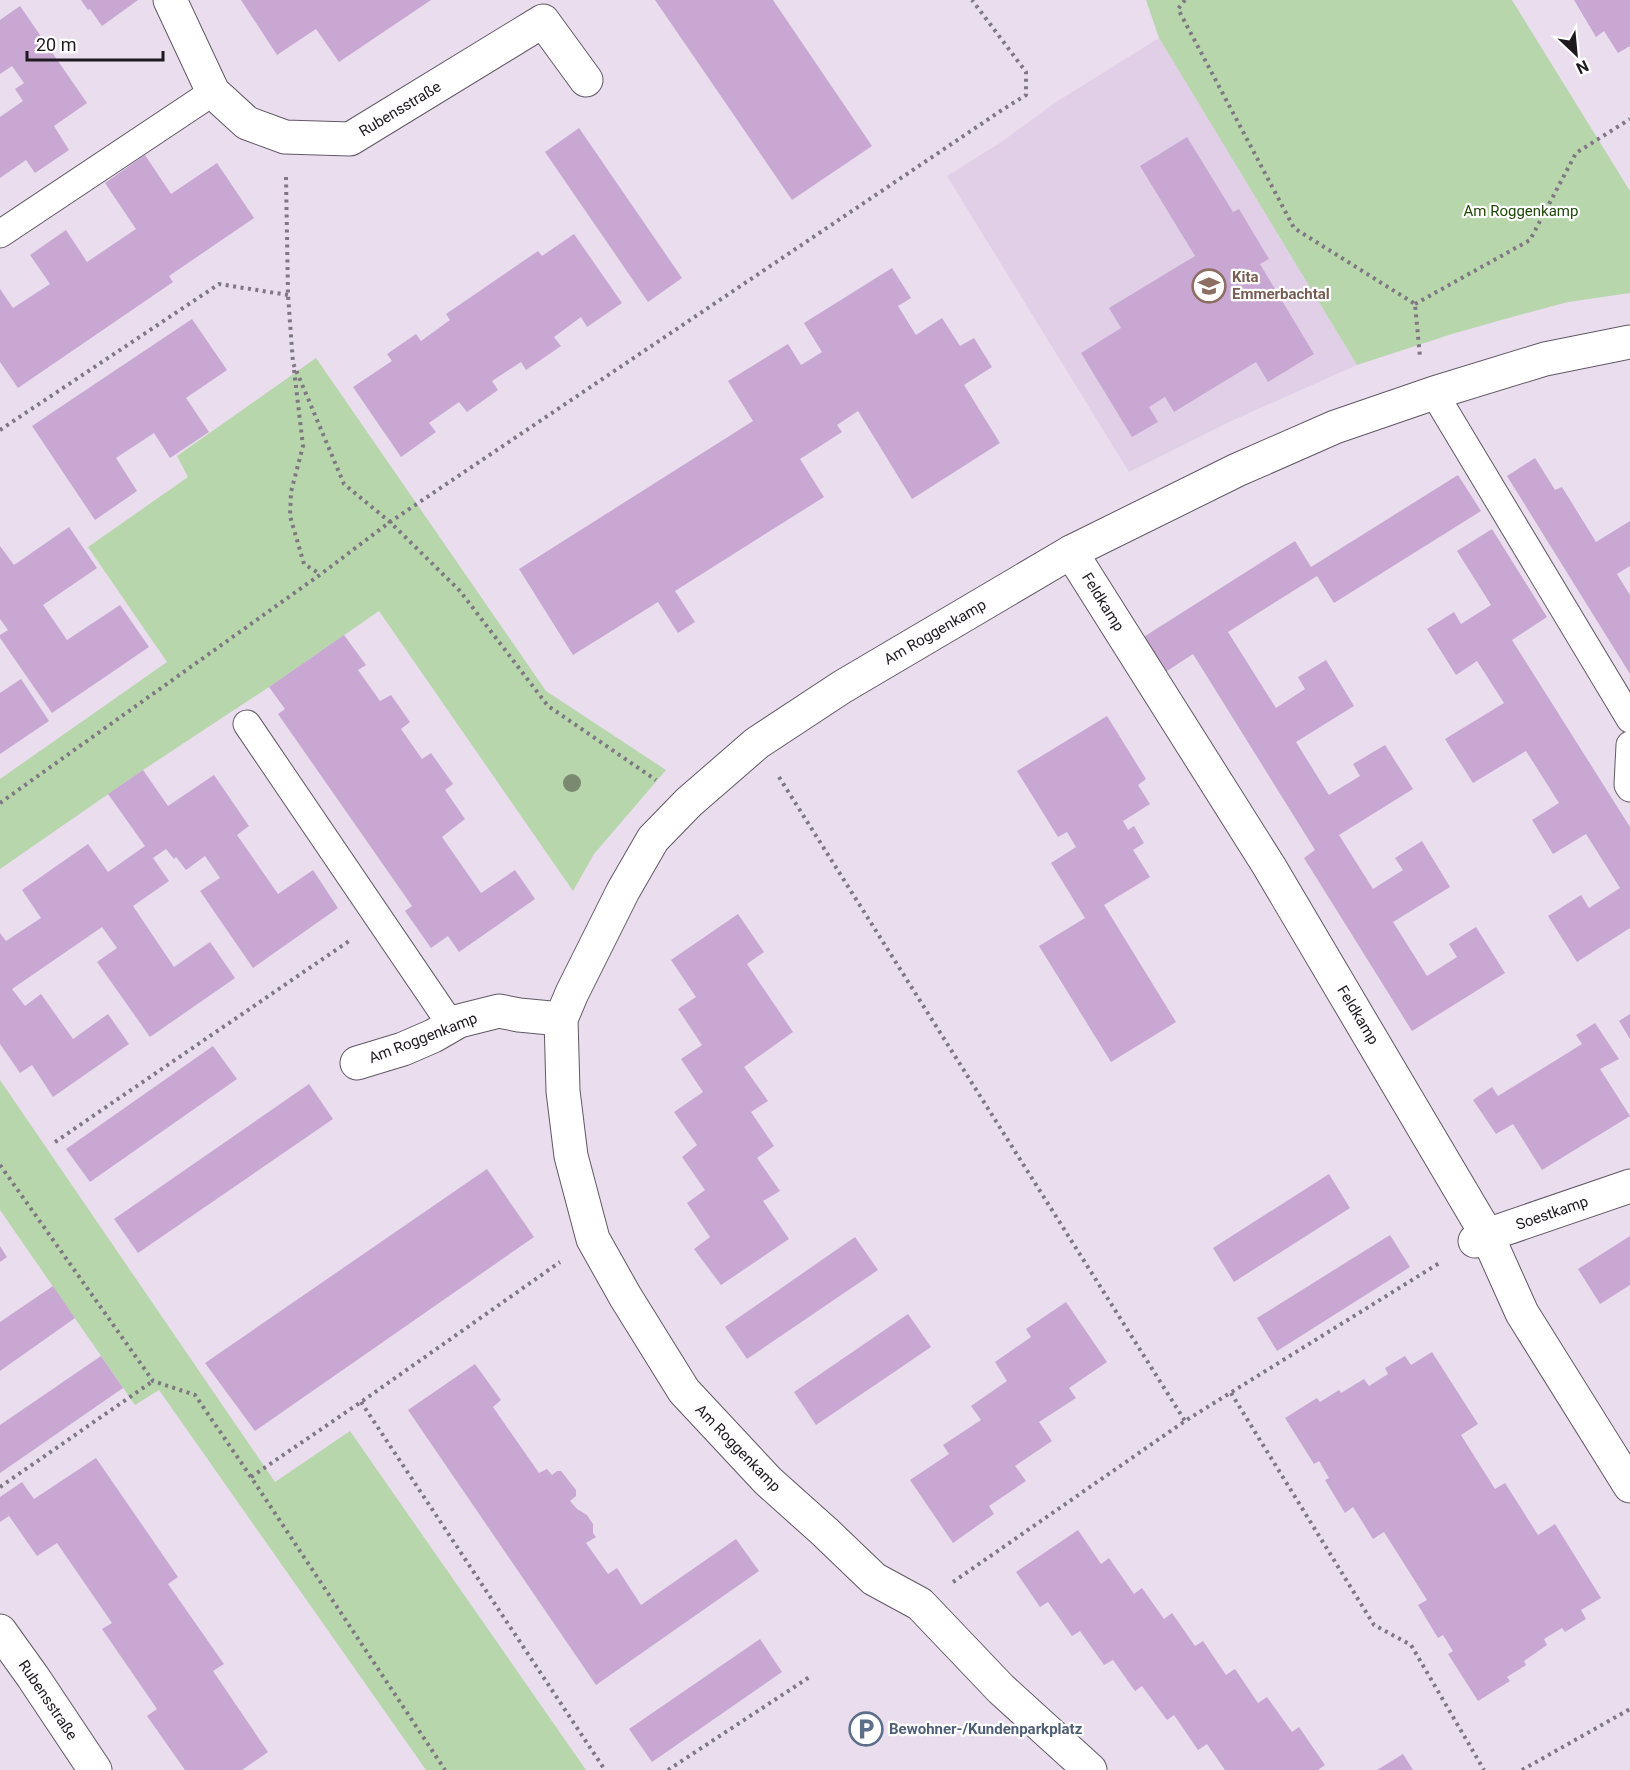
<svg xmlns="http://www.w3.org/2000/svg" width="1630" height="1770" font-family="Roboto,sans-serif">
<style>
.built{fill:#e0cfe7}
.green{fill:#b8d6ac}
.building{fill:#c8a8d3}
.lines{fill:none;stroke-linecap:round;stroke-linejoin:round}
.lane-casing{stroke:#625866;stroke-width:29}
.street-casing{stroke:#625866;stroke-width:35}
.path{stroke:#7f7782;stroke-width:4;stroke-dasharray:3 4.5;stroke-linecap:butt}
.lane{stroke:#fff;stroke-width:27}
.street{stroke:#fff;stroke-width:33}
.tree{fill:#7a8a70}
.labels{text-anchor:middle;dominant-baseline:central;stroke-width:4.5;stroke-linejoin:round;paint-order:stroke}
.street-label{font-size:15px;fill:#1f1a20;stroke:#fff}
.park-label{font-size:15px;fill:#204708;stroke:#fff}
.education-label{font-size:15px;font-weight:bold;fill:#785e54;stroke:#fff;text-anchor:start}
.service-label{font-size:15px;font-weight:bold;fill:#4e5e75;stroke:#fff;text-anchor:start}
</style>
<rect width="100%" height="100%" fill="#e9ddee"/>
<!-- built -->
<polygon class="built" points="1159,38 1357,365 1231,421 1129,472 947,176 1000,143 1053,104"/>
<!-- green -->
<g class="green">
<polygon points="1146,0 1512,0 1630,191 1630,293 1568,302 1512,317 1452,334 1357,365 1159,38"/>
<polygon points="316,358 546,691 666,770 594,854 573,891 379,611 269,687 143,770 0,869 0,779 167,662 88,547 188,477 177,456"/>
<polygon points="0,1080 275,1482 350,1431 586,1770 426,1770 159,1390 135,1405 0,1210"/>
</g>
<!-- building -->
<g class="building">
<polygon points="81,0 138,0 102,26 90,9 88,10"/>
<polygon points="241,0 431,0 339,62 316,29 277,55"/>
<polygon points="655,0 773,0 872,146 792,200"/>
<polygon points="1574,0 1630,0 1630,46 1618,53 1604,31 1596,37"/>
<polygon points="20,6 87,103 54,126 69,150 35,173 26,160 0,178 0,117 23,101 15,89 24,83 12,66 0,74 0,20"/>
<polygon points="579,128 682,278 648,302 545,152"/>
<polygon points="1187,137 1233,212 1239,209 1269,259 1260,264 1314,354 1268,382 1256,362 1174,412 1165,397 1149,407 1158,422 1132,437 1081,353 1121,328 1109,308 1195,256 1140,166"/>
<polygon points="145,155 171,194 217,163 254,218 169,276 173,282 18,388 0,362 0,289 13,308 50,284 30,255 66,230 87,262 136,229 105,183"/>
<polygon points="574,234 622,303 587,327 581,317 554,337 561,346 526,370 521,362 492,381 498,390 467,412 459,402 429,423 436,432 401,457 353,387 392,361 387,354 416,334 421,341 450,320 446,314 538,251 542,256"/>
<polygon points="892,268 911,298 898,306 916,335 942,318 960,346 974,338 992,367 964,385 1000,443 912,499 858,411 837,425 842,432 800,459 824,497 675,591 695,622 678,633 658,602 573,655 519,569 753,421 728,381 788,344 801,365 822,352 804,323"/>
<polygon points="192,319 227,370 186,398 209,432 170,458 154,433 116,458 137,491 95,520 32,426"/>
<polygon points="1535,458 1555,490 1562,487 1596,542 1630,521 1630,566 1617,574 1630,595 1630,674 1507,476"/>
<polygon points="1458,475 1481,511 1334,603 1317,576 1228,632 1276,708 1305,689 1298,677 1326,660 1354,706 1296,742 1329,795 1360,776 1353,764 1385,745 1413,789 1339,835 1373,889 1403,870 1395,858 1422,841 1450,887 1393,922 1427,976 1457,957 1449,944 1476,927 1505,973 1412,1031 1304,858 1315,850 1193,654 1164,673 1142,638 1295,541 1311,567"/>
<polygon points="69,527 97,568 43,605 67,640 120,605 149,647 52,713 0,638 0,635 8,630 0,619 0,546 14,565"/>
<polygon points="1492,529 1547,617 1512,640 1630,827 1630,928 1577,962 1548,916 1581,895 1589,908 1620,888 1586,834 1553,854 1532,820 1559,803 1526,751 1473,783 1445,739 1504,703 1477,661 1456,675 1427,629 1454,612 1461,624 1491,605 1457,551"/>
<polygon points="344,635 366,665 358,670 380,701 391,695 410,722 401,729 422,759 431,753 453,784 445,790 465,819 442,837 481,893 515,870 535,899 459,952 448,936 431,948 405,911 412,906 278,714 285,709 269,687"/>
<polygon points="21,679 49,721 0,754 0,693"/>
<polygon points="1107,716 1146,779 1138,785 1150,804 1123,821 1128,830 1134,826 1144,843 1133,850 1150,877 1104,905 1176,1022 1111,1062 1039,946 1085,918 1051,863 1076,847 1067,832 1058,837 1017,771"/>
<polygon points="143,770 168,806 214,775 249,826 237,835 278,894 313,870 338,908 253,968 200,891 220,878 205,856 186,870 176,857 174,859 166,849 153,858 169,881 133,906 174,967 210,942 235,978 150,1037 97,962 117,948 102,927 12,989 25,1006 41,994 73,1039 108,1014 129,1044 53,1097 32,1065 20,1073 0,1044 0,933 6,941 41,918 22,890 88,844 108,872 145,846 108,794"/>
<polygon points="738,914 764,952 747,964 793,1032 744,1067 768,1101 751,1112 774,1146 757,1158 780,1191 763,1201 789,1239 721,1285 694,1249 710,1237 687,1203 705,1190 682,1157 697,1145 674,1112 703,1092 681,1059 702,1045 678,1009 696,997 671,960"/>
<polygon points="1630,1014 1630,1039 1619,1021"/>
<polygon points="1595,1023 1619,1059 1600,1069 1630,1116 1542,1170 1513,1124 1496,1134 1473,1100 1492,1087 1498,1096 1582,1044 1576,1035"/>
<polygon points="213,1046 237,1079 90,1182 66,1149"/>
<polygon points="309,1084 333,1119 138,1253 114,1219"/>
<polygon points="487,1169 534,1237 255,1431 205,1363"/>
<polygon points="1329,1174 1350,1208 1234,1282 1213,1248"/>
<polygon points="1390,1235 1410,1267 1277,1351 1257,1318"/>
<polygon points="1630,1236 1630,1285 1600,1304 1578,1269"/>
<polygon points="855,1237 878,1270 747,1359 725,1327"/>
<polygon points="0,1246 7,1257 0,1262"/>
<polygon points="53,1286 75,1318 0,1371 0,1322"/>
<polygon points="1066,1302 1107,1362 1069,1388 1076,1398 1039,1422 1052,1441 1015,1466 1026,1481 989,1506 994,1514 953,1543 910,1480 949,1454 943,1445 981,1420 971,1406 1007,1381 995,1362 1031,1337 1026,1329"/>
<polygon points="908,1314 931,1347 816,1425 794,1392"/>
<polygon points="1432,1352 1478,1424 1461,1435 1495,1489 1505,1483 1538,1535 1555,1524 1601,1598 1581,1610 1586,1619 1565,1632 1562,1628 1544,1639 1547,1645 1524,1661 1526,1665 1507,1677 1510,1681 1478,1701 1448,1654 1453,1651 1443,1635 1438,1638 1418,1605 1427,1600 1384,1532 1373,1539 1353,1507 1345,1513 1325,1480 1329,1478 1319,1461 1314,1464 1285,1418 1317,1398 1320,1402 1339,1390 1341,1393 1364,1379 1369,1386 1388,1374 1385,1368 1405,1356 1411,1365"/>
<polygon points="101,1356 123,1388 0,1473 0,1425"/>
<polygon points="475,1364 501,1400 493,1407 539,1473 547,1469 552,1475 557,1471 561,1471 576,1490 576,1496 570,1501 577,1509 587,1515 593,1524 593,1533 596,1537 586,1543 608,1574 617,1568 641,1605 736,1539 759,1571 596,1685 408,1410"/>
<polygon points="96,1458 178,1577 168,1584 224,1664 213,1671 268,1752 242,1770 185,1770 147,1716 157,1709 102,1629 112,1623 57,1543 37,1556 9,1516 0,1522 0,1497 22,1482 34,1499"/>
<polygon points="1078,1530 1101,1564 1109,1558 1134,1594 1142,1588 1164,1619 1172,1613 1195,1646 1203,1641 1226,1675 1235,1669 1258,1703 1267,1697 1292,1732 1299,1727 1325,1765 1318,1770 1225,1770 1207,1744 1198,1750 1174,1715 1167,1720 1142,1686 1135,1691 1113,1660 1104,1665 1080,1631 1072,1636 1048,1602 1040,1607 1016,1572"/>
<polygon points="760,1639 782,1672 652,1762 629,1729"/>
<polygon points="1403,1754 1413,1770 1377,1770"/>
</g>
<g class="lines">
<defs>
<g id="lane">
<polyline points="0,234 213,92"/>
<polyline points="1434,393 1630,719"/>
<polyline points="247,724 452,1026"/>
<polyline points="1630,745 1628,785 1630,788"/>
</g>
<g id="street">
<polyline points="170,0 213,92 247,123 285,137 350,139 543,21 586,80"/>
<polyline points="1071,552 1269,866 1487,1235 1522,1313 1630,1486"/>
<polyline points="357,1063 403,1049 433,1036 459,1021 499,1011 519,1015 561,1019"/>
<polyline points="1475,1241 1487,1235 1630,1186"/>
<polyline points="0,1631 33,1677 95,1770"/>
<polyline points="1090,1770 1001,1689 920,1604 874,1579 825,1532 768,1481 684,1391 625,1296 593,1239 571,1156 563,1091 561,1019 572,993 623,891 653,839 689,802 757,743 842,687 1071,552 1237,470 1335,427 1434,393 1545,359 1630,342"/>
</g>
</defs>
<!-- lane casing -->
<use href="#lane" class="lane-casing"/>
<!-- street casing -->
<use href="#street" class="street-casing"/>
<!-- path -->
<g class="path">
<polyline points="1185,0 1178,9 1294,228 1415,304 1420,357"/>
<polyline points="286,177 288,295 293,363 344,484 390,522 460,591 548,706 656,780"/>
<polyline points="1415,304 1530,240 1576,153 1630,119"/>
<polyline points="294,370 303,446 291,492 290,516 304,564 320,574"/>
<polyline points="0,430 219,284 288,295"/>
<polyline points="779,777 1185,1421"/>
<polyline points="0,803 321,574 390,522 1002,110 1026,95 1026,72 972,0"/>
<polyline points="55,1142 349,941"/>
<polyline points="0,1165 153,1381 195,1395 251,1477 445,1770"/>
<polyline points="1231,1393 1374,1625 1411,1645 1484,1770"/>
<polyline points="361,1402 605,1770"/>
<polyline points="251,1477 361,1402 560,1262"/>
<polyline points="0,1487 153,1381"/>
<polyline points="953,1582 1185,1421 1441,1262"/>
<polyline points="668,1770 811,1676"/>
<polyline points="1522,1770 1630,1709"/>
</g>
<!-- lane -->
<use href="#lane" class="lane"/>
<!-- street -->
<use href="#street" class="street"/>
</g>
<!-- trees -->
<circle class="tree" cx="572" cy="783" r="9"/>
<!-- icons -->
<defs>
<symbol id="school-ring" viewBox="-11 -11 22 22"><circle r="9.5" fill="#fff" stroke="#8d6e63" stroke-width="1.5"/><path d="M0-5L7-2L0 1L-7-2ZM-4 1L0 2.5L4 1V4Q0 6-4 4Z" fill="#8d6e63"/></symbol>
<symbol id="parking-ring" viewBox="-11 -11 22 22"><circle r="9.5" fill="#fff" stroke="#5c6f8a" stroke-width="1.5"/><path d="M-3.5-5.5H1a3.5 3.5 0 0 1 0 7H-1V5.5H-3.5ZM-1-3.4V-.6H.8a1.4 1.4 0 0 0 0-2.8Z" fill="#5c6f8a"/></symbol>
</defs>
<g fill-rule="evenodd">
<use href="#school-ring" x="1190" y="267" width="38" height="38"/>
<use href="#parking-ring" x="847" y="1710" width="38" height="38"/>
</g>
<g class="labels">
<!-- street labels -->
<g class="street-label">
<text transform="translate(400 109) rotate(-31)">Rubensstraße</text>
<text transform="translate(1103 602) rotate(58)">Feldkamp</text>
<text transform="translate(935 632) rotate(-30)">Am Roggenkamp</text>
<text transform="translate(1358 1015) rotate(59)">Feldkamp</text>
<text transform="translate(423 1038) rotate(-21)">Am Roggenkamp</text>
<text transform="translate(1552 1213) rotate(-19)">Soestkamp</text>
<text transform="translate(738 1448) rotate(46)">Am Roggenkamp</text>
<text transform="translate(48 1700) rotate(56)">Rubensstraße</text>
</g>
<!-- park labels -->
<g class="park-label">
<text x="1521" y="211">Am Roggenkamp</text>
</g>
<!-- education labels -->
<g class="education-label">
<text x="1232" y="277">Kita<tspan x="1232" dy="17">Emmerbachtal</tspan></text>
</g>
<!-- service labels -->
<g class="service-label">
<text x="889" y="1729">Bewohner-/Kundenparkplatz</text>
</g>
</g>
<!-- north arrow -->
<g transform="translate(1576 54) rotate(154)" stroke="#ffffff" stroke-width="4.5" paint-order="stroke">
<path d="M0-4.5L10 22L0 15L-10 22Z" fill="#1f1a20"/>
<text y="-9" font-size="16" font-weight="bold" text-anchor="middle" fill="#1f1a20">N</text>
</g>
<!-- scale -->
<path d="M27 51v9h136v-9" fill="none" stroke="#1f1a20" stroke-width="3"/>
<text x="36" y="51" font-size="18" fill="#1f1a20" stroke="#ffffff" stroke-width="4.5" paint-order="stroke">20 m</text>
</svg>
